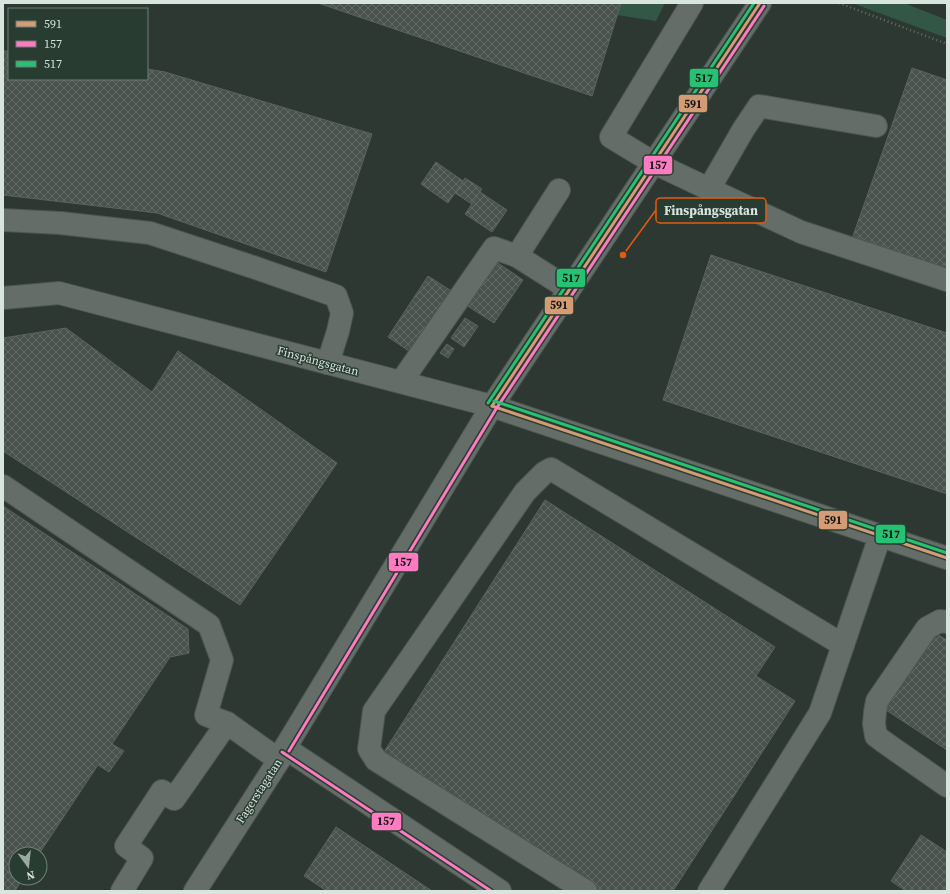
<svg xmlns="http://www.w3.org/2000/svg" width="950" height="894" font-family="'Source Serif 4',serif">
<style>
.green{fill:#335746}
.building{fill:url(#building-cross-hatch);stroke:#5a635e}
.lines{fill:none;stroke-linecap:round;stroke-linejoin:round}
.minor-casing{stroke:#4c5651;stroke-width:24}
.path{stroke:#666e69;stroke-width:2.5;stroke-dasharray:1 3;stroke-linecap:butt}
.minor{stroke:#656d68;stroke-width:22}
.bus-1-casing{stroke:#293c32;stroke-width:6}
.bus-2-casing{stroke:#293c32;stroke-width:6}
.bus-3-casing{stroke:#293c32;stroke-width:6}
.bus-1{stroke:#d39c74;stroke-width:3}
.bus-2{stroke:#fe7ac1;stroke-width:3}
.bus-3{stroke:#26c172;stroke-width:3}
.labels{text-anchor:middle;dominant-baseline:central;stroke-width:3;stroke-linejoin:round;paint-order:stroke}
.street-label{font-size:12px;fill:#d8e4de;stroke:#293c32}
.leader{fill:none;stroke:#e8590c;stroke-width:1.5}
.callout-dot{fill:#e8590c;stroke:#293c32;stroke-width:1.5}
.callout{fill:#293c32;stroke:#e8590c;stroke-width:1.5}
.callout-label{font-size:13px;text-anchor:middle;font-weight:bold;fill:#d8e4de}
.line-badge{stroke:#293c32;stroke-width:1.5}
.pale-badge-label{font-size:11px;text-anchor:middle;font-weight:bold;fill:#111}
</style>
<defs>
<pattern id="building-cross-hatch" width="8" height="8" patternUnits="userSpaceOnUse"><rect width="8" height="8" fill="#4a524e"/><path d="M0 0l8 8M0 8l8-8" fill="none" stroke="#636b67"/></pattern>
</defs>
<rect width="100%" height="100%" fill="#2d3832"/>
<!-- green -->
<g class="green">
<polygon points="621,3 665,3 656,21 617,15"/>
<polygon points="852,3 904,3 947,20 947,38"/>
</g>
<!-- building -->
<g class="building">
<polygon points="318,3 621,3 592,96"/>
<polygon points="3,51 9,51 9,79 147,79 147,69 165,72 372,134 326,272 157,213 3,195"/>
<polygon points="912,68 947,80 947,269 853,236"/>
<polygon points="436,162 463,181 448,203 421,184"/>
<polygon points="465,178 482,189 472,204 455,193"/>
<polygon points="480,192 507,210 492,232 465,214"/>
<polygon points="711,255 947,333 947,494 663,400"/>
<polygon points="492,259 523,280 494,323 463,303"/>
<polygon points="428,276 453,292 412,353 388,337"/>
<polygon points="465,318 478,326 464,347 451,338"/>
<polygon points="66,328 152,392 178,351 337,463 240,605 3,451 3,338"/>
<polygon points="447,344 454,349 448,358 440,353"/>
<polygon points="545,500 775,647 756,676 795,701 673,891 596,891 382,755"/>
<polygon points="3,506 188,629 189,653 170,657 112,744 124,751 109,772 98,765 39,854 16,854 16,878 23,878 15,891 3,891"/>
<polygon points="933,632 947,640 947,750 883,708"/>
<polygon points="336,827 432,891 327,891 304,876"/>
<polygon points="921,835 947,852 947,891 906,891 891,881"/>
</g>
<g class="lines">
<defs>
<g id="minor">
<polyline points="692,3 611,137 654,163 709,189 743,130 759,106 876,126"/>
<polyline points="709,189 801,232 947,280"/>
<polyline points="559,190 517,256 569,289"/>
<polyline points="3,220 60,223 150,233 253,267 336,296 342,313 338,331 328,363"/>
<polyline points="3,298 59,293 492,406 947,558"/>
<polyline points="401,382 494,248 517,256"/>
<polyline points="3,486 209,625 222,660 206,715 227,723"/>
<polyline points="947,622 940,621 927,628 877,701 875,712 874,724 876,736 884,742 947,786"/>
<polyline points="285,748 500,891"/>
<polyline points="122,891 142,858 126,846 162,791 174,799 227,723 279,760"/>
<polyline points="195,891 240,821 279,760 285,748 492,406 760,3"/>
<polyline points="586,891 376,760 369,749 374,711 525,492 544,473 551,469 843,645"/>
<polyline points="709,891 820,713 880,536"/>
</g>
</defs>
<!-- minor casing -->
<use href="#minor" class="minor-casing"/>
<!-- path -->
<polyline class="path" points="839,3 947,44"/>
<!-- minor -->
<use href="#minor" class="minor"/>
<defs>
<g id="bus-1">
<polyline points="492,406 760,3"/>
<polyline points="492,406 947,558"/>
</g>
<g id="bus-2">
<polyline points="289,751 496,409 764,6"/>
<polyline points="282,752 491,891"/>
</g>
<g id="bus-3">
<polyline points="494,401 947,553"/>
<polyline points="488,403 754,3"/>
</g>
</defs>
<!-- bus-1 casing -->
<use href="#bus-1" class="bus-1-casing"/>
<!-- bus-2 casing -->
<use href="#bus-2" class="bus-2-casing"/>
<!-- bus-3 casing -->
<use href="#bus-3" class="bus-3-casing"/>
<!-- bus-1 -->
<use href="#bus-1" class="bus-1"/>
<!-- bus-2 -->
<use href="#bus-2" class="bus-2"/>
<!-- bus-3 -->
<use href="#bus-3" class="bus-3"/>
</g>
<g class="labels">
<!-- street labels -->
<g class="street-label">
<text transform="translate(318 361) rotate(15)">Finspångsgatan</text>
<text transform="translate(259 791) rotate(-57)">Fagerstagatan</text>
</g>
</g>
<!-- callouts -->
<path class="leader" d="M623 255L656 210"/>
<circle class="callout-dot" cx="623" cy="255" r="4"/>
<rect class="callout" x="656" y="198" width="110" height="25" rx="4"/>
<g class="callout-label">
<text x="711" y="215">Finspångsgatan</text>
</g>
<g class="line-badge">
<rect x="689" y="68" width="30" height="20" rx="4" fill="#26c172"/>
<rect x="678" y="94" width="30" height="19" rx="4" fill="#d39c74"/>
<rect x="643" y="155" width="30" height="20" rx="4" fill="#fe7ac1"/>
<rect x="556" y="268" width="30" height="20" rx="4" fill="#26c172"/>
<rect x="544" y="296" width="30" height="19" rx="4" fill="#d39c74"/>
<rect x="818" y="510" width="30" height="20" rx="4" fill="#d39c74"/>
<rect x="875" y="524" width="31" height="20" rx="4" fill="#26c172"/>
<rect x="388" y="552" width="31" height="20" rx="4" fill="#fe7ac1"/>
<rect x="371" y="812" width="31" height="19" rx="4" fill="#fe7ac1"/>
</g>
<g class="pale-badge-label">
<text x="704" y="82">517</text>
<text x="693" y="108">591</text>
<text x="658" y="169">157</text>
<text x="571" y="282">517</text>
<text x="559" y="309">591</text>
<text x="833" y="524">591</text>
<text x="891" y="538">517</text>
<text x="403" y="566">157</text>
<text x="386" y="825">157</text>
</g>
<!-- border -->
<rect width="950" height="894" fill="none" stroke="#d8e4de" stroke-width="8"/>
<!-- legend -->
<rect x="8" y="8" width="140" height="72" fill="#293c32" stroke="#6f7f77"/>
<rect x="16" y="21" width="20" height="6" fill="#d39c74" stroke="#6f7f77"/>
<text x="44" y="28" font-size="12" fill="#d8e4de">591</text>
<rect x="16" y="41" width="20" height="6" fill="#fe7ac1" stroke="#6f7f77"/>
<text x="44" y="48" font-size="12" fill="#d8e4de">157</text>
<rect x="16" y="61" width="20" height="6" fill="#26c172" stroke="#6f7f77"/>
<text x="44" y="68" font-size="12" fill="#d8e4de">517</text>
<!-- north arrow -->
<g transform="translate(28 866) rotate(165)"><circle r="19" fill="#293c32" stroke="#6f7f77"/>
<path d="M0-3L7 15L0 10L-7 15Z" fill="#9ca8a2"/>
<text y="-6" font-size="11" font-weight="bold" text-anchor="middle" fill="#d8e4de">N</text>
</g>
</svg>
